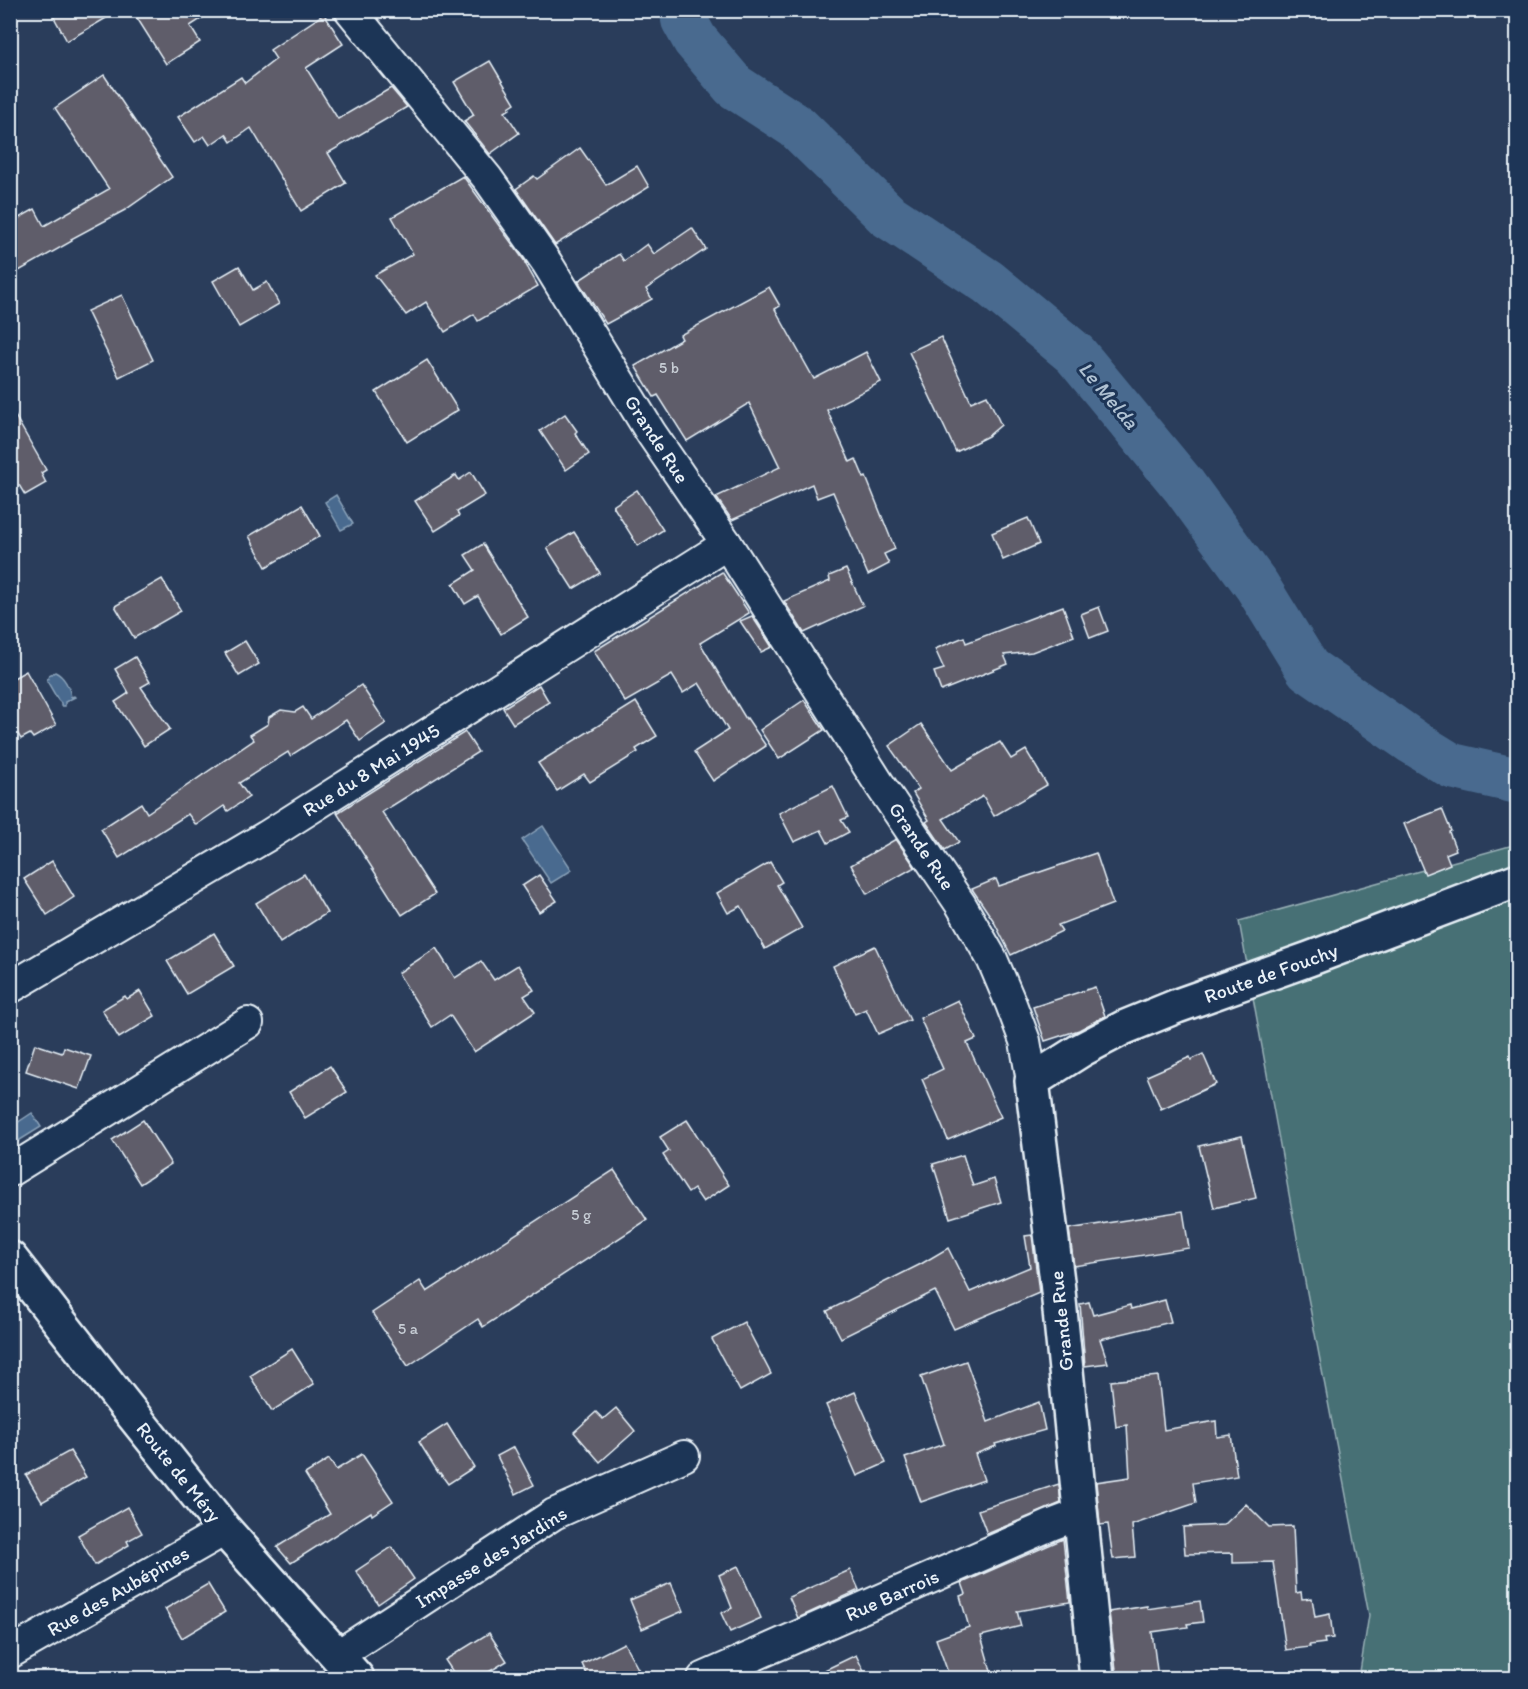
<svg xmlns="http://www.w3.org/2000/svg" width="1528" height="1689" font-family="Itim,sans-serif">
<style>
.green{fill:#477075;stroke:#98b0b6;stroke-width:1.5}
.water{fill:#496b8f;stroke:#89a1b9;stroke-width:1.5}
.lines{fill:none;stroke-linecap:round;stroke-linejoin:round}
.river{stroke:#496b8f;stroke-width:46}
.building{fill:#5f5d6a;stroke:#e8f1f8;stroke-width:1.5}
.minor-casing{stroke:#e8f1f8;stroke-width:34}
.tertiary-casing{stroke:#e8f1f8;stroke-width:38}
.minor{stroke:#1d3557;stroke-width:30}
.tertiary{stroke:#1d3557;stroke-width:33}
.labels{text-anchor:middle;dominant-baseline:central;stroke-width:6;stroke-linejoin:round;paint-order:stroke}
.number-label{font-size:16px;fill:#c6ccd4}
.street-label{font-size:20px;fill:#e8f1f8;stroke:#1d3557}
.water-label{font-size:21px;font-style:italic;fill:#b0c2d3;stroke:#1d3557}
</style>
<rect width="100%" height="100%" fill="#2a3d5b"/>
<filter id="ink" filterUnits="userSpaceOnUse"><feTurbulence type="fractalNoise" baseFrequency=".0167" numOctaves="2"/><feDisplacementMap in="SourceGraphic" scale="12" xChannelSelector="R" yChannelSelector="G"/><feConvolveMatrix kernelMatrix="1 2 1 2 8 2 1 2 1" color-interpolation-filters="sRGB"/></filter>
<g filter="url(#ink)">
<!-- green -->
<polygon class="green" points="1517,844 1517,1678 1359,1678 1369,1615 1306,1287 1239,921"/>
<!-- water -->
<g class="water">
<polygon points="336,495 353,524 341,530 325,502"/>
<path d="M55,672C64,676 70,688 71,697L74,696L75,697L65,702V706H61V703L58,700L47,681L49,675Z"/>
<polygon points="543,826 572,870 551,883 522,840"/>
<polygon points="32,1113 41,1127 12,1145 11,1142 11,1127"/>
</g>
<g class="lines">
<!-- river -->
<polyline class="river" points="683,10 684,20 695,40 734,86 797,127 887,215 988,282 1075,354 1184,486 1257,586 1308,669 1413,742 1452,766 1518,781"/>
</g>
<!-- building -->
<g class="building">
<polygon points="50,10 120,10 67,41"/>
<polygon points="132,10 215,10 190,26 200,42 166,64"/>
<polygon points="324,14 343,44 306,68 338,119 391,88 407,107 328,153 346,183 301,211 251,128 231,142 226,134 210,145 204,136 195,142 178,117 241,77 245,83 276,59 270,50"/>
<polygon points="490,61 515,103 509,107 510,109 505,112 519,133 490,154 464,121 474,115 454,82"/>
<polygon points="104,75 172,177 125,210 71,239 72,241 10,276 10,223 35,209 44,226 109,189 55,108"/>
<polygon points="580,148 606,185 637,166 649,187 555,245 516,189 534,176 537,179"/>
<polygon points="463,176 526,263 525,263 538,286 478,321 474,314 445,332 426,302 406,315 375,275 413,254 392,217"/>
<polygon points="692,228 706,249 646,289 652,299 606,324 578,281 619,254 624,261 647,244 654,254"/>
<polygon points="239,266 253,290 267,282 279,304 239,327 213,281"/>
<polygon points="769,287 780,306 775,309 814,379 866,352 881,382 827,410 850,462 856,459 864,478 866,477 895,549 884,554 889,564 868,575 833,492 817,498 812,484 732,520 716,497 780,467 749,403 687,441 658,395 654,397 635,366 682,339 680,335"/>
<polygon points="122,295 153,360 119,377 87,311"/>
<polygon points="941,337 971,402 987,395 1001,425 988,436 956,452 909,352"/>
<polygon points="427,360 458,410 407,442 376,392"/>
<polygon points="10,407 46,470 41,473 46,483 25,495 19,485 10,491"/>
<polygon points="565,414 577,431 575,433 589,454 566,470 540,431"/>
<polygon points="471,472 485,495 457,512 459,516 435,531 415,501 456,475 459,480"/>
<polygon points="637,490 663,530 638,546 613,506"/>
<polygon points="302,505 320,536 266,567 249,536"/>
<polygon points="1028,518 1039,544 1003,560 992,533"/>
<polygon points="574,532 600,573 573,589 547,548"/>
<polygon points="483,544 528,617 501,634 478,596 465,604 453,584 475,570 465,555"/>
<polygon points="846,569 863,606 804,633 784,601 830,581 829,576"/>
<polygon points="722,572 749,613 700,643 746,719 747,718 766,746 713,781 694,752 728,730 699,683 683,693 672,675 625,702 594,651"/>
<polygon points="162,579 181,611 134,638 115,606"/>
<polygon points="1063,606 1074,636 1032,652 1004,655 1008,664 941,691 934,672 944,669 935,649 964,637 966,643"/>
<polygon points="1099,607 1108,631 1090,638 1081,614"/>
<polygon points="752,616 772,647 761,652 740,621"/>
<polygon points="245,641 259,664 239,676 225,653"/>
<polygon points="135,657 150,682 141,687 170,729 144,746 115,702 129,693 115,669"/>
<polygon points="26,671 56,725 33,738 30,734 21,739 10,722 10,680"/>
<polygon points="361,685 386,723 360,741 346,720 290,756 288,752 239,783 249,797 228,811 224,806 196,825 188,814 119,858 101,829 141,803 147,813 254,740 250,735 268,724 269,717 281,710 295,712 303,707 311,719"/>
<polygon points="539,685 549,702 513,724 503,708"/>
<polygon points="804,700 824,730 779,759 760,730"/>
<polygon points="636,702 657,736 636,749 638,752 590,782 584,774 557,791 538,763"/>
<polygon points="921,724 952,770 1000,742 1011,759 1026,750 1047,785 994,816 983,796 943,819 959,842 945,850 926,822 929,820 913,793 919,789 889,746"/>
<polygon points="465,732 478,752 382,812 435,894 402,915 337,813"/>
<polygon points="833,786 848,817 841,820 849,832 828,843 821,830 794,842 779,813"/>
<polygon points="1442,809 1451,831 1449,832 1456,850 1446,854 1450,864 1425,874 1404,824"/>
<polygon points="896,839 915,867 867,894 851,865"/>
<polygon points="1096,853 1113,904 1058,925 1062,931 1011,955 993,920 972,889 996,879 999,886"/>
<polygon points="52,861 74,897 47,915 24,879"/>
<polygon points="770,862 782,882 777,885 802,928 765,949 741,906 728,913 717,893"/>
<polygon points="304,874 327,913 280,943 256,903"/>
<polygon points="539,875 557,901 539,912 522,886"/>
<polygon points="214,933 234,966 187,994 167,961"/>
<polygon points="875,946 910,1020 878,1034 866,1009 855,1014 833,966"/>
<polygon points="436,948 455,978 481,961 494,980 518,965 534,990 524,996 535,1012 474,1052 450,1015 432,1027 398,973"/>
<polygon points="1095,987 1105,1016 1079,1030 1045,1041 1033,1007"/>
<polygon points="140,991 155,1016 119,1038 102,1010 125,996 127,999"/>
<polygon points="958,1000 976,1039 967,1043 1001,1117 948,1140 922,1079 943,1069 920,1018"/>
<polygon points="35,1044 62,1053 64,1047 91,1056 79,1089 26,1071"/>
<polygon points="1203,1054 1216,1084 1161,1109 1147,1076 1190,1057 1191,1060"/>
<polygon points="330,1066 347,1092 305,1118 289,1092"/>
<polygon points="143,1120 171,1164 140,1184 112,1140"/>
<polygon points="687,1120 729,1185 703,1202 694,1189 688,1193 663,1155 669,1151 660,1137"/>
<polygon points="1242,1136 1256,1198 1214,1208 1199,1146"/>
<polygon points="963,1155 973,1186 994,1179 1001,1202 950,1218 933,1164"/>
<polygon points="614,1170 647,1220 483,1327 478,1319 408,1366 372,1313 420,1281 427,1292"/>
<polygon points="1183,1211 1189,1248 1074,1266 1069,1229"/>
<polygon points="1032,1235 1039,1293 954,1329 935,1291 841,1338 827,1311 921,1264 948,1248 970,1292 1030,1267 1025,1236"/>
<polygon points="1165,1300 1171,1322 1100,1339 1108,1363 1085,1366 1080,1304 1089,1302 1093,1315 1130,1305 1131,1309"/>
<polygon points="744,1322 771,1374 740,1391 712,1339"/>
<polygon points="292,1349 314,1384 272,1411 250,1376"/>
<polygon points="966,1361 988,1422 1039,1402 1045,1430 995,1444 996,1446 975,1454 984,1480 921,1502 905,1458 944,1444 921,1377"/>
<polygon points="1158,1376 1164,1430 1216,1421 1217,1437 1231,1435 1237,1476 1193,1483 1196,1503 1132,1525 1135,1557 1113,1559 1108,1524 1100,1525 1096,1482 1130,1477 1127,1425 1116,1427 1111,1381"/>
<polygon points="855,1392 886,1463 857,1476 826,1405"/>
<polygon points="616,1408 635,1431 600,1462 574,1432 596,1412 603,1419"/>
<polygon points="447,1424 474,1467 448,1484 440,1473 439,1474 419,1442"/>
<polygon points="514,1447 534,1485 516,1494 497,1456"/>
<polygon points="70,1451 86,1477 42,1502 26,1475"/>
<polygon points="362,1454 393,1501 372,1515 371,1512 291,1563 277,1547 330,1514 305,1474 329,1459 336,1470"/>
<polygon points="1059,1484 1061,1503 987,1534 978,1510"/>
<polygon points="1246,1504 1269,1527 1293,1526 1296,1593 1301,1592 1302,1599 1312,1598 1315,1617 1330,1614 1333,1638 1324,1639 1325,1643 1309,1645 1310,1647 1286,1650 1273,1562 1233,1563 1233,1553 1185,1554 1183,1527 1224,1525"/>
<polygon points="127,1507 142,1533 127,1541 129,1545 95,1565 78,1535"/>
<polygon points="1063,1539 1070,1602 1017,1611 1021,1626 981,1636 993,1678 950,1678 936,1639 969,1627 960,1596 966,1594 962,1583"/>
<polygon points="392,1547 414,1579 378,1604 356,1571"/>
<polygon points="738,1566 761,1618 730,1632 721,1613 732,1608 719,1575"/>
<polygon points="850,1570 859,1590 798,1618 789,1597"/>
<polygon points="671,1583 683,1611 642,1629 630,1600"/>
<polygon points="208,1584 225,1612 182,1638 165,1609"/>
<polygon points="1200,1601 1203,1622 1187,1624 1188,1627 1152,1632 1158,1678 1117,1678 1109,1612 1147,1606 1147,1609"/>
<polygon points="489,1633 507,1661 479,1678 457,1678 445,1660"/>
<polygon points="624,1643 643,1678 589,1678 582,1664"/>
<polygon points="856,1655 867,1678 808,1678"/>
</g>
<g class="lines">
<defs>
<g id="minor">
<polyline points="350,10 488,179 547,263 651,433 727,544 880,785 961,905 992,959 1011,1004 1025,1041 1032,1081"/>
<polyline points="10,988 267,836 727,544"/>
<polyline points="10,1171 248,1023"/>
<polyline points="10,1653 225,1530"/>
<polyline points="338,1655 554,1514 684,1456"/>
<polyline points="703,1678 1051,1525 1080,1514"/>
</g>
<g id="tertiary">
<polyline points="10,1258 121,1400 225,1530 357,1678"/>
<polyline points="1097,1678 1057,1281 1032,1081 1081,1050 1123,1028 1177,1006 1309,959 1518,880"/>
</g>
</defs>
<!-- minor casing -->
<use href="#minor" class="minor-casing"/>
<!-- tertiary casing -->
<use href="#tertiary" class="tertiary-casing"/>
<!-- minor -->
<use href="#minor" class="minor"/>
<!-- tertiary -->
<use href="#tertiary" class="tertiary"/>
</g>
</g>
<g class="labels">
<!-- number labels -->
<g class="number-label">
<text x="669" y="367">5 b</text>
<text x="581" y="1214">5 g</text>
<text x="408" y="1328">5 a</text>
</g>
<!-- street labels -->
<g class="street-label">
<text transform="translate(657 439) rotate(57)">Grande Rue</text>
<text transform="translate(371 770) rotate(-32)">Rue du 8 Mai 1945</text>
<text transform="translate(922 846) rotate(56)">Grande Rue</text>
<text transform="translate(1271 973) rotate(-20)">Route de Fouchy</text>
<text transform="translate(1061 1321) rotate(-96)">Grande Rue</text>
<text transform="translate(179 1472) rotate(51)">Route de Méry</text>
<text transform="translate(491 1557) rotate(-32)">Impasse des Jardins</text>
<text transform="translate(118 1591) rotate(-30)">Rue des Aubépines</text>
<text transform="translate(892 1595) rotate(-24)">Rue Barrois</text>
</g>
<!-- water labels -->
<g class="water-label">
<text transform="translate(1109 395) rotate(50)">Le Melda</text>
</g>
</g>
<!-- margin -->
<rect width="1528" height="1689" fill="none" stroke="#1d3557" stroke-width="36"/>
<rect x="18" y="18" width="1492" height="1653" fill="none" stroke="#e8f1f8" stroke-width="2" filter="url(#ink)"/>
</svg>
